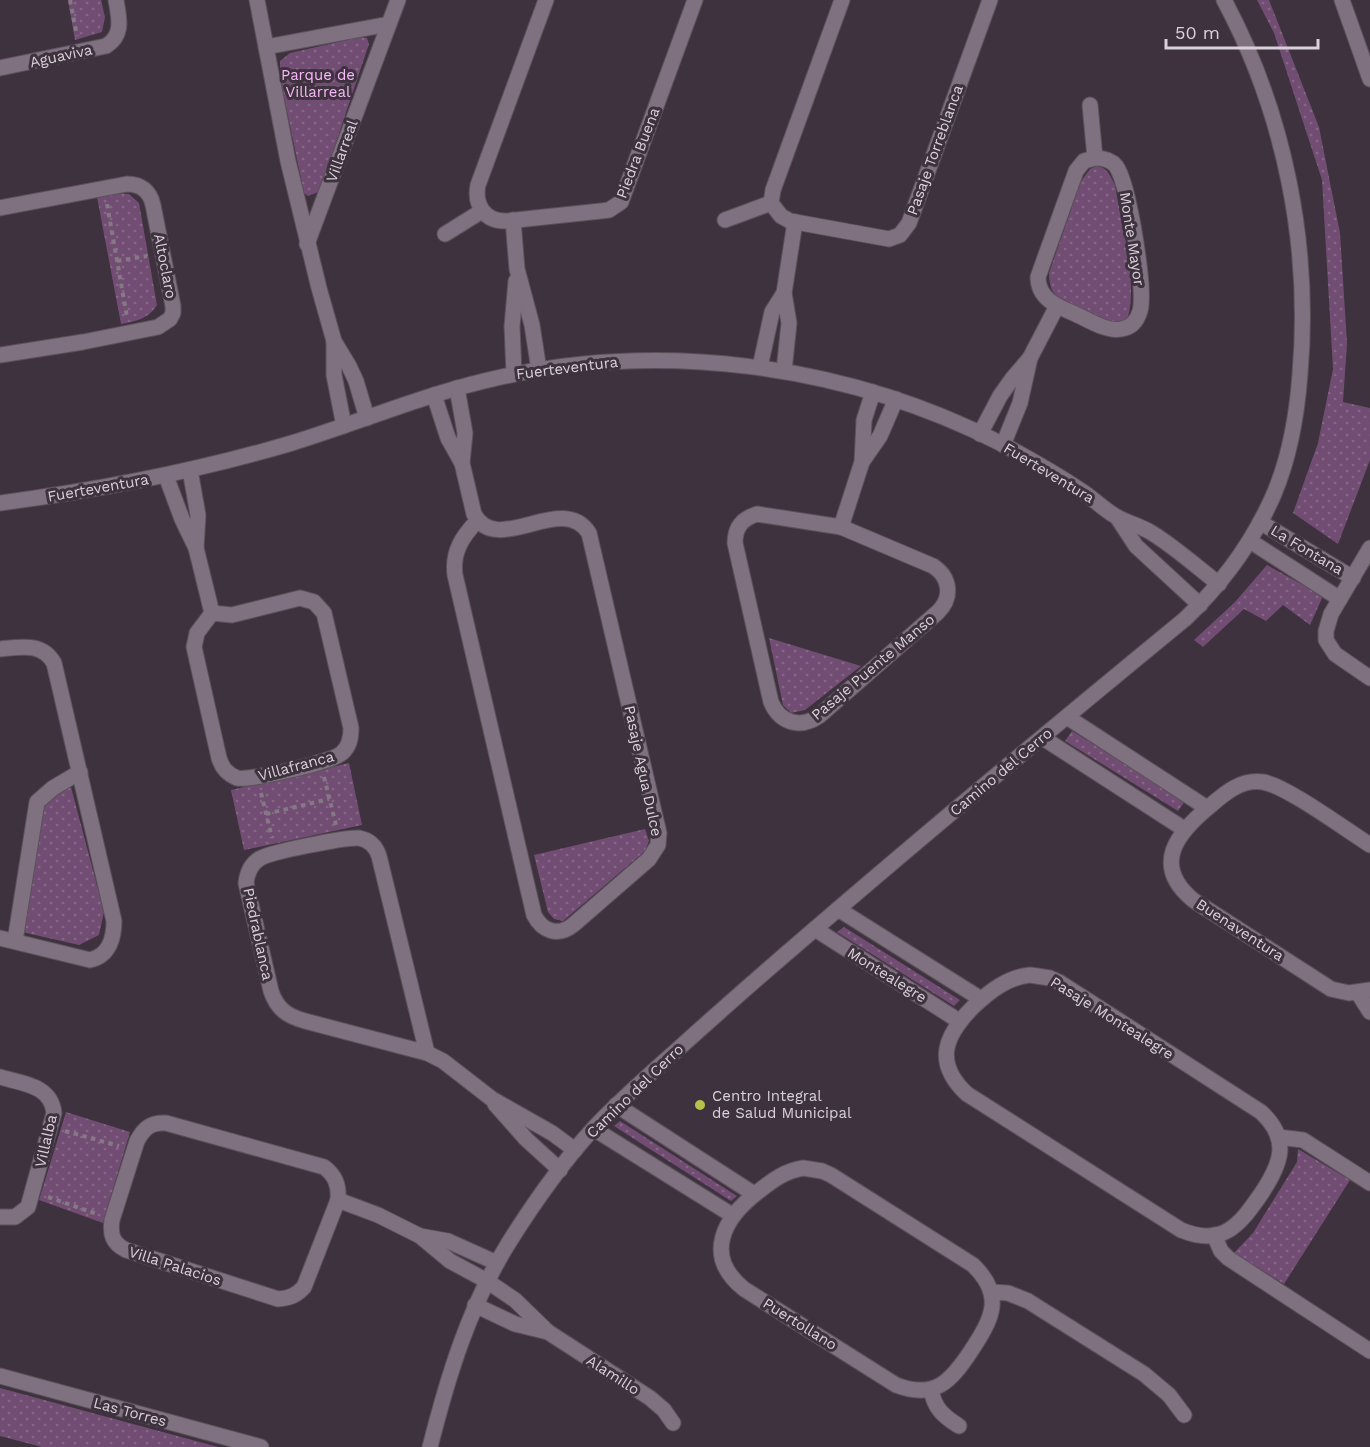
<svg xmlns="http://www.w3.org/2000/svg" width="1370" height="1447" font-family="'Work Sans',sans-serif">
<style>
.green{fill:url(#green-dots)}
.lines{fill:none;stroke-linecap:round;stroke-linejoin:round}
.minor-casing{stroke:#5b515b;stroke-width:17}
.path{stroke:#847984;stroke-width:4;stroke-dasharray:4.5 4.5;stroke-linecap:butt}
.minor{stroke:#7f717f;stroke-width:15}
.poi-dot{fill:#b4c24a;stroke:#3e323e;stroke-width:2}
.labels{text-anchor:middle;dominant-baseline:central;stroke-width:6;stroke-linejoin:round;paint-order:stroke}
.street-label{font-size:15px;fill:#d9d1d9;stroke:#3e323e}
.park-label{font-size:15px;fill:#f9b8fb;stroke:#3e323e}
.poi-label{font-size:15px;fill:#d9d1d9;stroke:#3e323e;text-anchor:start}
</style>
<defs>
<pattern id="green-dots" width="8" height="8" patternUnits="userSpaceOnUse" patternTransform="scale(1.5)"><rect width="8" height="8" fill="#724d73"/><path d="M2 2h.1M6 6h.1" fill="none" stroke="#866686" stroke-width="1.8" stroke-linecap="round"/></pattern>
</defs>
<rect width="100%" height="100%" fill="#3e323e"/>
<!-- green -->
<g class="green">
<polygon points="68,0 101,0 105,17 102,32 75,40"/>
<polygon points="1257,0 1269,0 1319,127 1340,233 1347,343 1343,402 1370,408 1370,460 1338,544 1293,513 1318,443 1333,369 1322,180 1274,33"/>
<polygon points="360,37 367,38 369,44 320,190 316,193 308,196 304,193 303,188 280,78 280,61 290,53"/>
<path d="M1097,166C1108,168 1110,176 1115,185C1121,222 1139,285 1127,320C1109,328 1078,307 1060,299C1051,293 1049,283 1049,273L1081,181L1090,169Z"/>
<path d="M118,193L129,194L139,203L157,305C148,319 137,321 121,324L97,197Z"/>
<polygon points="1267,565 1323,596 1310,625 1283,605 1266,621 1244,609 1203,647 1194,640 1235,602"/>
<polygon points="769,638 861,666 805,710 791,713 783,705"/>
<polygon points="1072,731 1185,801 1178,811 1065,741"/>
<polygon points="349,763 362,825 244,850 231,790"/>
<polygon points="71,787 104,912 99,935 79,945 22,932 36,804 49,794"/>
<polygon points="645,829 649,841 645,851 563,921 554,919 548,912 534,855"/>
<polygon points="844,927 960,1000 954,1006 837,932"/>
<polygon points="66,1112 130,1132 103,1223 39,1200"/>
<polygon points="620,1121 737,1196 731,1201 614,1126"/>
<polygon points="1298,1149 1350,1180 1284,1284 1234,1253 1253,1233 1297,1162"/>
<polygon points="0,1388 218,1447 42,1447 0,1436"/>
</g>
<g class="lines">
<defs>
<g id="minor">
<polyline points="257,0 288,161 319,288 334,341 349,366 356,381 367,418"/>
<path d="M546,0L478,185C474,205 485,222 507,221L601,211L609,210L621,202L695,0"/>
<polyline points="842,0 773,190 771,203 781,216 790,221 889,239 900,235 909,223 990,0"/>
<polyline points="1342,0 1370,79"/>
<polyline points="266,47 389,24"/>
<path d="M0,68L106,46C124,35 119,18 116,0"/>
<polyline points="1090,105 1095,158"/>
<path d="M1095,158C1103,158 1111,160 1116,166C1129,184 1146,290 1140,311C1137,321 1131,328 1121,329C1106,332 1087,319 1073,313C1056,306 1038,298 1038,277L1076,171L1084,161Z"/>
<path d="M0,208L127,184C141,184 150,191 153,205L173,306V313L170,319L158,327L83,342L0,355"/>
<polyline points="513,220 517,269 532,325 539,370"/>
<polyline points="725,220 771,203"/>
<polyline points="445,234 482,211"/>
<polyline points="307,244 398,0"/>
<polyline points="334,341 334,375 344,426"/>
<polyline points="760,367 772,312 784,293"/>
<polyline points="784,371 789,323 784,293 795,222"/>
<polyline points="514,374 512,326 516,281"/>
<path d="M457,388L465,433L462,463L474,514C497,558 562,491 589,533L659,833L658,845L649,859L573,925C558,937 542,931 534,915L455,575C452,552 462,537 477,521"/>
<polyline points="434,395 448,438 462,463"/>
<polyline points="980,434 1000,396 1012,379 1030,358 1057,306"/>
<polyline points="1003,445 1020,403 1030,358"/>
<polyline points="862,462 880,436 896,399"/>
<polyline points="190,470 198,515 196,548"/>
<polyline points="166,476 182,519 196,548 212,613"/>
<path d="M0,503C99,490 197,471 292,443C357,423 418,397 484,381C656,339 844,363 1002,444C1028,458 1055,473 1080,490C1093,498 1104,510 1117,517C1128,523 1141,526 1152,533C1176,548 1197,567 1219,584"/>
<path d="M757,514L841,527L933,566C950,577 953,597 938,612L819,716C800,729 780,723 771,702L735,543C735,527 742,519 757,514Z"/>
<polyline points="1117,517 1136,546 1200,605"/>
<polyline points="1260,522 1353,578"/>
<polyline points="841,527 862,462 864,420 873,392"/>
<polyline points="1250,541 1340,599"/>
<polyline points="1370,548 1331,614 1326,631 1326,640 1335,654 1370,678"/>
<path d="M300,598L314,602L324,613L351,728C351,737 350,746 342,753C333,762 249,781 237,778C227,774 222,768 219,758L194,647L197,633L212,613L232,615Z"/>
<path d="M0,649C21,647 42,642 54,663L114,921C114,938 109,956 90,960L0,938"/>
<polyline points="1067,717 1207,808"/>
<polyline points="1043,738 1184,829"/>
<path d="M1370,845C1346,830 1287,786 1263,782C1241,779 1225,793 1210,806C1177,833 1151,865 1193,900L1331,989L1349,993L1370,990"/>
<polyline points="838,909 981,999"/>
<polyline points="815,929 959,1021"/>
<polyline points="15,941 37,802 53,788 80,772"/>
<path d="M1030,975L1050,978L1059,982L1261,1112C1291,1140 1281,1164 1261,1194C1239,1226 1222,1247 1181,1230L967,1094C933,1062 945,1035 974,1006C990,991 1008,977 1030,975Z"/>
<polyline points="1358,993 1370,1012"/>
<path d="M427,1053L379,856C376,847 370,840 359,838C346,837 269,852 259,859C250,865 247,874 246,883L271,991C277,1009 287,1016 305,1021L427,1053L443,1061L492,1099L552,1133L575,1150"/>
<path d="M0,1077C23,1084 51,1085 54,1113L28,1207L15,1217H0"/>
<polyline points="495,1104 526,1139 560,1170"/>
<polyline points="616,1105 754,1194"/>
<path d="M166,1123L324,1167C336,1176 339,1186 338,1200L304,1287C296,1296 289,1298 278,1299L126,1250C112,1243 110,1234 112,1220L137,1141C144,1128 151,1122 166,1123Z"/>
<polyline points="594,1129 732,1215"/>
<polyline points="1278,1137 1303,1140 1370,1183"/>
<path d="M803,1168L822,1171L831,1175L973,1265C1005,1296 992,1319 971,1351C951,1381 935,1400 896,1385L744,1289C703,1256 723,1218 759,1191C773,1180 785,1171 803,1168Z"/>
<polyline points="338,1200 378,1215 420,1236 450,1261 487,1281 515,1300 548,1332 650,1398 664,1410 673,1423"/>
<polyline points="1214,1235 1221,1251 1228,1258 1370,1351"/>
<polyline points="420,1236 448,1241 497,1263"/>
<polyline points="991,1292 1008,1293 1028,1301 1144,1374 1169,1395 1184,1415"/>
<polyline points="475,1305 515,1324 548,1332"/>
<polyline points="0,1376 261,1447"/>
<path d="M931,1389C934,1408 943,1416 959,1426"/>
<path d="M430,1447C448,1376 469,1307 508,1244C533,1204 561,1164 593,1129C619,1101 648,1076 677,1050C718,1013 760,976 802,940C928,831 1056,725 1185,619C1223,583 1253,542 1274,494C1290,456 1297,415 1300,374C1311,246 1285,114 1224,0"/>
</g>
</defs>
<!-- minor casing -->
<use href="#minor" class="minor-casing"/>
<!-- path -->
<g class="path">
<polyline points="70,0 77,36"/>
<polyline points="107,204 127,317"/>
<polyline points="117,261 147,256"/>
<polyline points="324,777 336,825"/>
<polyline points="261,793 272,838"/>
<polyline points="266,814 329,799"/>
<polyline points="65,1131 119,1146"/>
<polyline points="48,1197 97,1214"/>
</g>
<!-- minor -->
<use href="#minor" class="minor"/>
</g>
<!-- markers -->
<circle class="poi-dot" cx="700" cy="1105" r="6"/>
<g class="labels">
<!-- street labels -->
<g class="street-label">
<text transform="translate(61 56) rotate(-12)">Aguaviva</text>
<text transform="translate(935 150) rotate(-70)">Pasaje Torreblanca</text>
<text transform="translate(342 151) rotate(-70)">Villarreal</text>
<text transform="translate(638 153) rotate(-69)">Piedra Buena</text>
<text transform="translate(1132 239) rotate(81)">Monte Mayor</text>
<text transform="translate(165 266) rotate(79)">Altoclaro</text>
<text transform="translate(567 368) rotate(-7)">Fuerteventura</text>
<text transform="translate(1049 473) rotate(31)">Fuerteventura</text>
<text transform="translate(98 488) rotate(-10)">Fuerteventura</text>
<text transform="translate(1307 550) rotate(31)">La Fontana</text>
<text transform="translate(873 667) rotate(-40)">Pasaje Puente Manso</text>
<text transform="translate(296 766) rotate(-15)">Villafranca</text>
<text transform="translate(643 771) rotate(78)">Pasaje Agua Dulce</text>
<text transform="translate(1001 772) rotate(-40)">Camino del Cerro</text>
<text transform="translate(1240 930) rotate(33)">Buenaventura</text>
<text transform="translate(258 934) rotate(78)">Piedrablanca</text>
<text transform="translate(887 975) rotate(32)">Montealegre</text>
<text transform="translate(1112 1018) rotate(32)">Pasaje Montealegre</text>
<text transform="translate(635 1091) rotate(-44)">Camino del Cerro</text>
<text transform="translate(46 1141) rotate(-77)">Villalba</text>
<text transform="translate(175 1266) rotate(18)">Villa Palacios</text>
<text transform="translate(800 1324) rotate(32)">Puertollano</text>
<text transform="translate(613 1375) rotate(33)">Alamillo</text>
<text transform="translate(130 1412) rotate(15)">Las Torres</text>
</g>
<!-- park labels -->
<g class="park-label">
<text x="318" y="75">Parque de<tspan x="318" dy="17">Villarreal</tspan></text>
</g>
<!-- poi labels -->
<g class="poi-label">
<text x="712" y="1096">Centro Integral<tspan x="712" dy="17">de Salud Municipal</tspan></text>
</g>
</g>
<!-- scale -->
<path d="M1166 39v9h152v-9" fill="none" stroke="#d9d1d9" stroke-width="3"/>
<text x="1175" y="39" font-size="18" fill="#d9d1d9" stroke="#3e323e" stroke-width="4.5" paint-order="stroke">50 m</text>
</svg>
